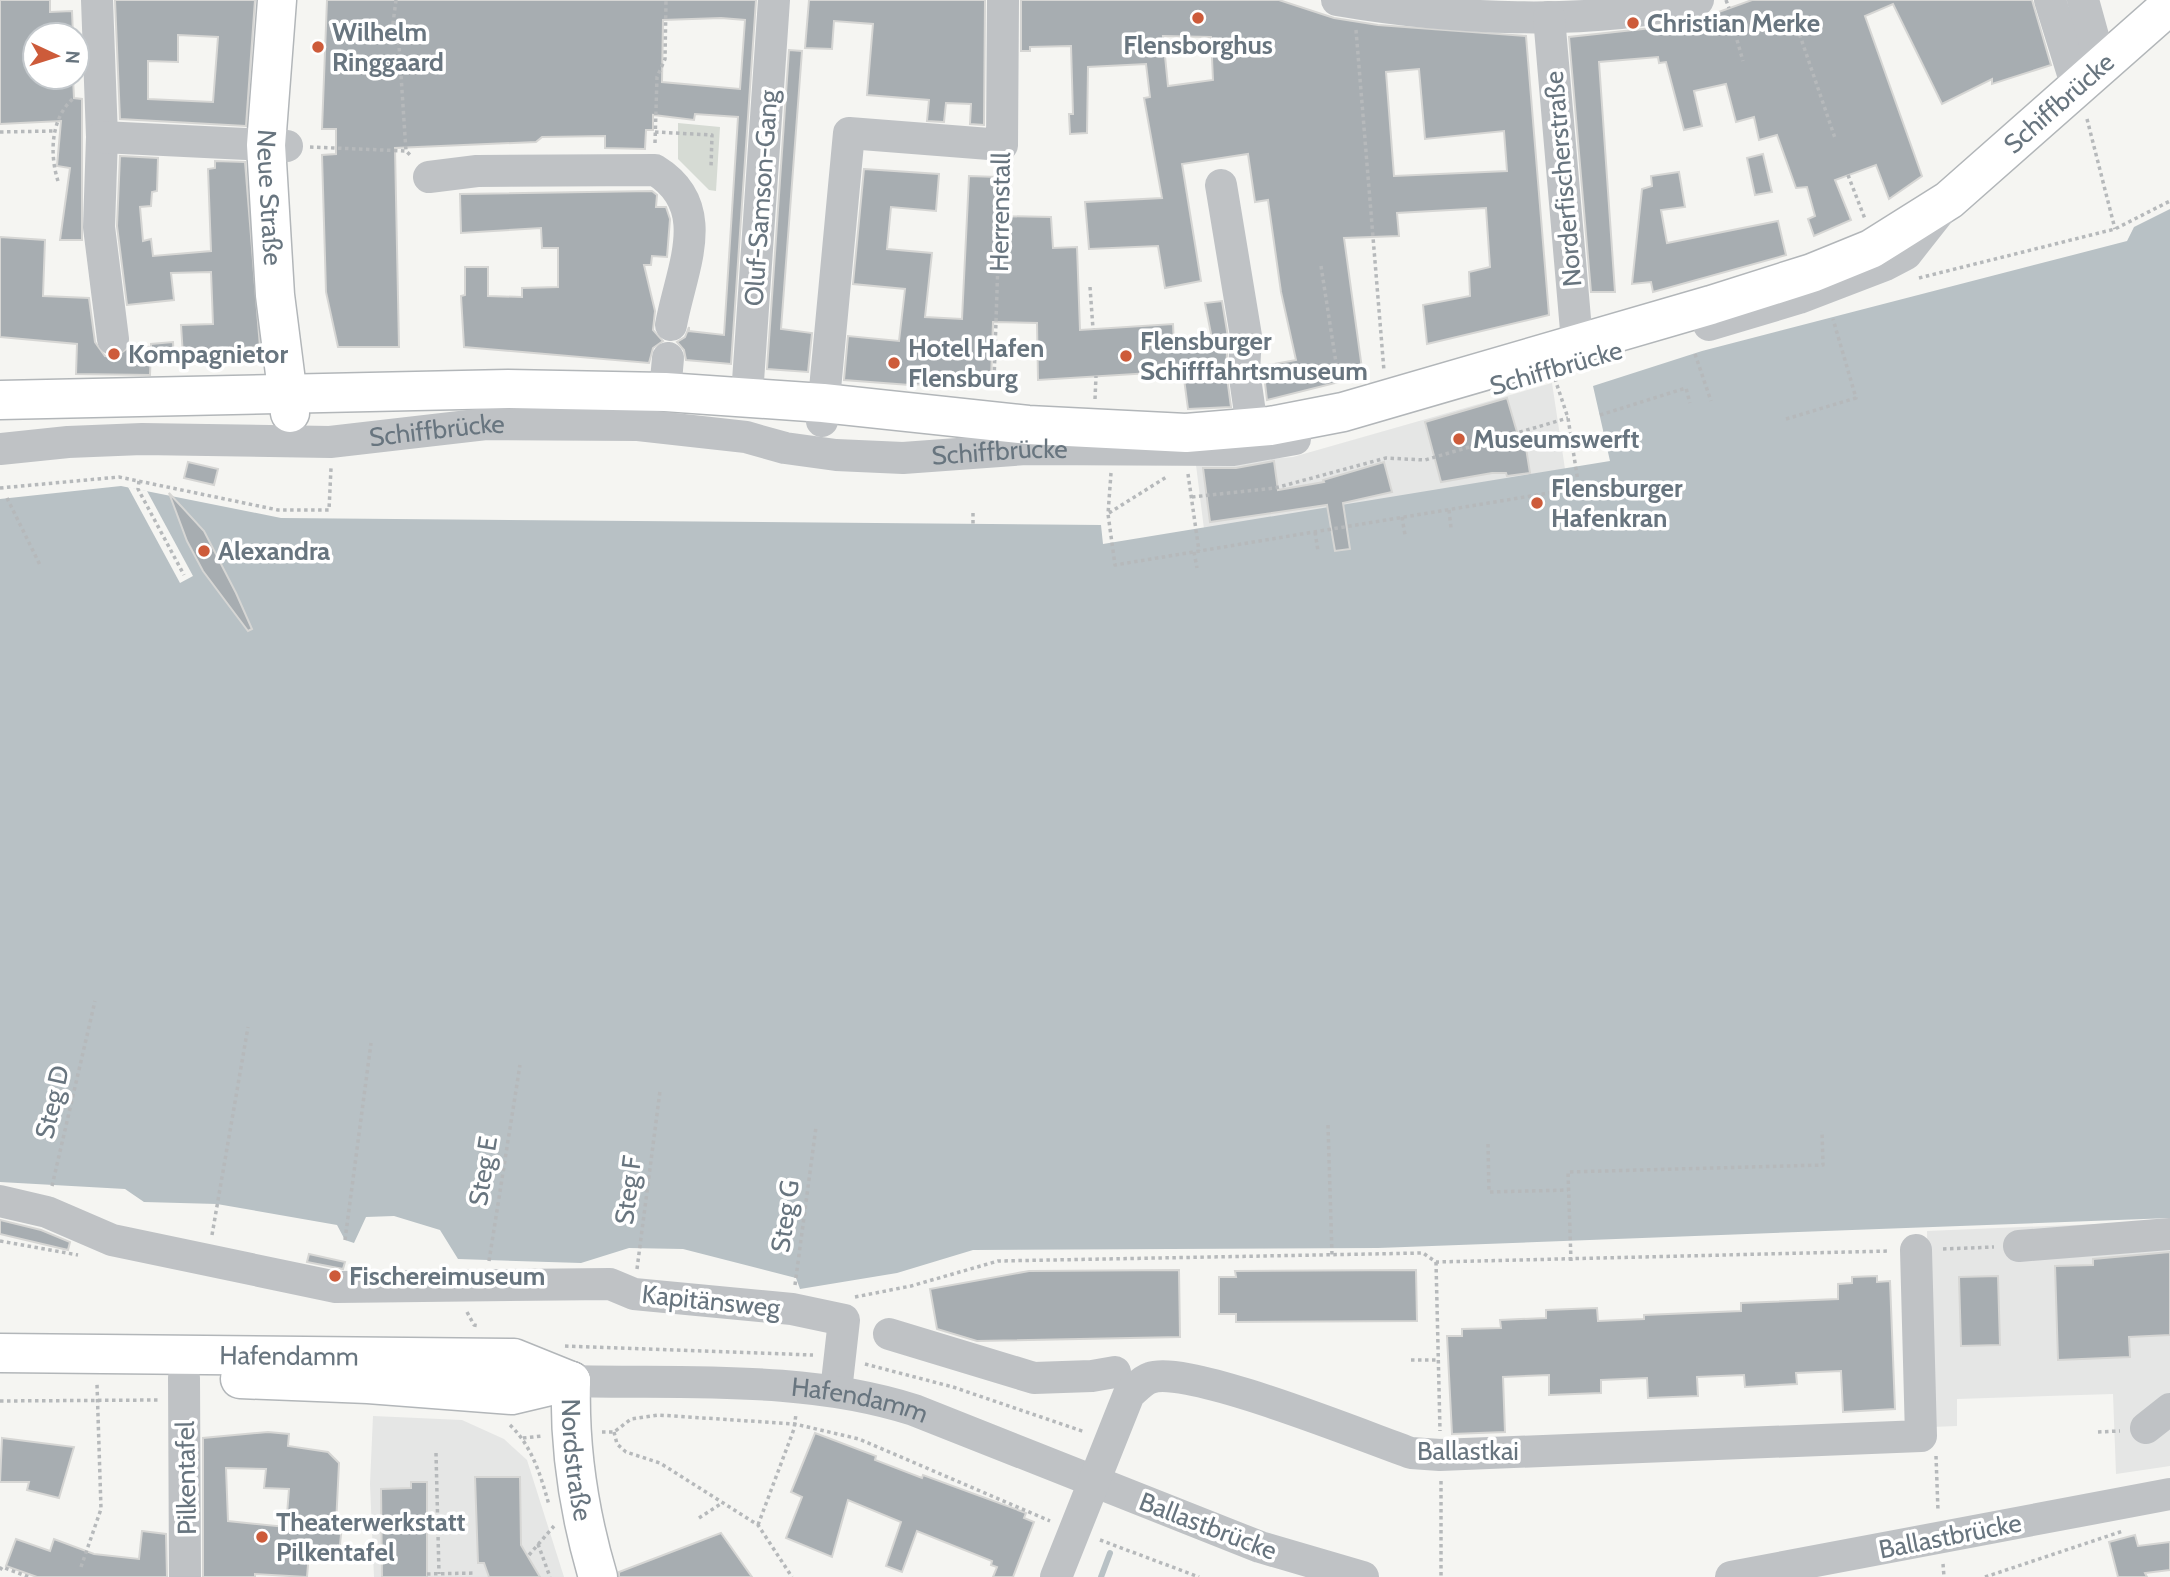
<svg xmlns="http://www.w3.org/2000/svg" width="2170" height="1577" font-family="Cabin,sans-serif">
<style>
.built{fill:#e5e6e5}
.green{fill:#d6dbd4}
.water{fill:#b8c1c5}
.pier{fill:#f5f5f2}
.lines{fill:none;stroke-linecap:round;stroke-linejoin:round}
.stream{stroke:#b8c1c5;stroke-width:6}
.building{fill:#a7adb1;stroke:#d6d6d4;stroke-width:2;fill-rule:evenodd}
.major-casing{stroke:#b2b6b9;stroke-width:41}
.path{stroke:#b6b9bb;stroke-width:3.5;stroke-dasharray:3.5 3.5;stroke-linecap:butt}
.minor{stroke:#bfc2c5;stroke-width:32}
.major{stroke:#fff;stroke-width:38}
.poi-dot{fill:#cd5b3a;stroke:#fff;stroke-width:2.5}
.labels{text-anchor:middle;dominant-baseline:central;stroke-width:7;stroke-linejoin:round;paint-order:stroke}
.poi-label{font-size:26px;font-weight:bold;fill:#68757f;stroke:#fff;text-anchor:start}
.street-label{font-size:26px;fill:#68757f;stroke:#fff}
</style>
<rect width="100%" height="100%" fill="#f5f5f2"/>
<!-- built -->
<g class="built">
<polygon points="1552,383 1565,469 1204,529 1196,465 1293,457"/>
<polygon points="2170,1221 2170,1466 2116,1474 2113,1394 1957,1399 1957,1426 1931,1427 1927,1231"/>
<polygon points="373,1416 462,1420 504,1439 527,1460 564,1577 374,1577 370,1484"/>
</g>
<!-- green -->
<polygon class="green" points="678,123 720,127 716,191 709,190 678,159"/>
<!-- water -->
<polygon class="water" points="2170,209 2170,1218 1378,1248 973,1250 897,1273 800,1289 796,1278 683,1249 629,1248 581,1263 458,1259 440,1230 394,1216 366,1217 354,1243 345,1240 337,1225 217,1204 144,1202 125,1189 0,1182 0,499 121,486 281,518 1101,525 1103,544 1610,461 1593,386 1702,351 2127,241 2134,227"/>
<!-- pier -->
<polygon class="pier" points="128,487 147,491 193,576 180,583"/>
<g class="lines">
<!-- stream -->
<polyline class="stream" points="1101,1577 1110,1553"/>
</g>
<!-- building -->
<g class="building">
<polygon points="0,0 50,0 50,12 72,11 73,35 35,35 35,77 73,77 74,98 82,99 82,240 60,240 70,168 57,166 61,121 0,124"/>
<path d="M115,0H255L246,126L120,119ZM178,35L218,37L213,102L148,99V61L178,62Z"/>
<path d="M327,0H756L731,364L686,360L684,350L677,342L685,337L689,327V331L724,335L738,117L695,114L694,120L653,115V130H646L645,149L605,148V136L542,137L536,142L395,148L399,347H338L326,292L322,155L336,154V129H322ZM721,18L745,20L740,89L662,82L663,20Z"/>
<polygon points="809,0 985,0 984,125 970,124 971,104 946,103 944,122 927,121 929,100 867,95 873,24 834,21 832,49 805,48"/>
<path d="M1021,0H1279L1334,18L1378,25L1526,36L1549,315L1427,344L1423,305L1470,296L1469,272L1490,267L1486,208L1397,213L1399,236L1344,238L1363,376L1267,400L1263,366L1296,360L1281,292L1268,200L1255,202L1248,154L1182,164L1201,281L1165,288L1158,246L1089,249L1085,202L1162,198L1144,98L1150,97L1146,64L1088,67L1087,133L1070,134L1069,114H1073L1071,46L1030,47V51H1021ZM1163,36L1211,37L1213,80L1168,86ZM1419,69L1425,139L1504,131L1507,171L1394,176L1386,72Z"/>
<polygon points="1752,0 2032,0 2051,65 1992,84 1992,79 1942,104 1893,4 1865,16 1922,176 1889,199 1876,165 1835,180 1851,220 1814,236 1808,219 1815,216 1807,187 1796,188 1777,135 1759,140 1754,117 1736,122 1726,84 1694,91 1702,126 1684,130 1666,62 1659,63 1658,57 1599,62 1615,292 1591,292 1569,37 1652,28 1702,18"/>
<polygon points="789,50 802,51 781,329 812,333 808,372 767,369"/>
<polygon points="1763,154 1772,192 1755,195 1747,158"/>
<polygon points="120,156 158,158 157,191 152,192 151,206 140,207 143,241 151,239 153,256 211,251 208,169 215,168 215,161 245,162 260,347 239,348 239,354 183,356 181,325 213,324 211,272 171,273 174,300 127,305 117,226"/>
<polygon points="864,169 939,174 936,211 891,207 887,249 932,253 925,317 962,319 969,176 998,177 997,216 1051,217 1053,248 1077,247 1080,330 1173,324 1174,344 1212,339 1205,303 1222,301 1228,337 1226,370 1231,407 1188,409 1183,371 1038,380 1037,323 993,322 991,380 910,385 844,380 848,336 899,341 905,289 853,284"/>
<polygon points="1679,172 1685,207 1661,210 1667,243 1778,221 1786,255 1653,292 1651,282 1632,284 1642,189 1652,186 1651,176"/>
<polygon points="652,191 657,195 656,207 666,207 670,219 667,257 652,256 651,265 644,265 655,311 653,330 663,341 653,348 649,363 464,347 461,296 465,295 465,267 488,267 488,296 522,297 522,288 558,287 558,248 542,248 541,228 461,233 460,194"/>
<polygon points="0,237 45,240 43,296 89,298 95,342 105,356 116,357 130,346 151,347 151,344 173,342 174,360 152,361 151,348 150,375 76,374 77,344 0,337"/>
<polygon points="1507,398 1522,449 1526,448 1530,473 1507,476 1506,473 1492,473 1441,482 1425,422"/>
<polygon points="1274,461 1278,490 1324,482 1323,480 1384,462 1392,492 1343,503 1350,549 1335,551 1327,505 1210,522 1203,468 1236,468"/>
<polygon points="188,462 218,469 214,485 184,478"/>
<polygon points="169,493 204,531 236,593 252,629 248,631 203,571 187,541"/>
<polygon points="0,1220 41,1230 70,1242 68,1250 0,1234"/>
<polygon points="2170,1252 2170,1335 2129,1337 2130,1357 2058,1360 2055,1266 2093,1265 2093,1259"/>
<polygon points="309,1254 345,1262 343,1269 307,1262"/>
<polygon points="1179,1270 1180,1337 977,1341 937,1329 930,1289 1029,1271"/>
<polygon points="1416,1270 1417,1321 1236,1322 1236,1314 1219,1314 1219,1277 1236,1277 1235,1271"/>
<polygon points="1877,1276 1877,1282 1890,1281 1895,1409 1843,1412 1841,1371 1796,1373 1797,1384 1745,1387 1744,1375 1697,1377 1698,1396 1648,1398 1647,1378 1601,1380 1601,1393 1549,1395 1549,1375 1503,1377 1505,1432 1452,1434 1447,1336 1462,1336 1462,1329 1501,1328 1500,1320 1546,1318 1546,1310 1597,1308 1598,1321 1644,1319 1644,1315 1741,1311 1741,1303 1838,1299 1838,1284 1852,1283 1852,1277"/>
<polygon points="1998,1276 2000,1345 1961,1346 1959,1277"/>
<path d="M268,1432L289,1434L288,1446L328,1452L339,1463L336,1525H342L339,1554L309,1553L307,1577L255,1574V1577H203V1438ZM226,1468L266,1469L264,1488L289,1489L286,1527L228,1521Z"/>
<polygon points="815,1433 876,1456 875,1460 922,1478 923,1475 1026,1513 1024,1518 1034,1522 1013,1577 993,1577 997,1567 991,1565 992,1561 917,1531 902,1572 886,1566 901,1522 848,1500 832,1557 786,1538 802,1497 791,1492"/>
<polygon points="2,1438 74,1447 59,1498 27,1490 29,1482 0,1482"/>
<polygon points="475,1477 520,1477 521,1545 540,1577 489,1577 484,1563 478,1563"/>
<polygon points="411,1482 427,1482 427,1577 382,1577 381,1489 411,1488"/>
<polygon points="142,1531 166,1534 167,1577 37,1577 6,1566 16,1539 50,1551 54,1539 94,1554 139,1559"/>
<polygon points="721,1533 752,1577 619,1577 619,1572"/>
<polygon points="2135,1535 2138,1546 2170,1542 2170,1570 2145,1573 2147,1577 2118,1577 2109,1542"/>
</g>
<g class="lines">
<defs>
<g id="major">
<path id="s3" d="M277,0L266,145L275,295L290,413"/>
<path id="s4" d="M0,400L508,389L665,392L823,403L1028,425L1186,433L1270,426L1343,412L1711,305L1812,273L1871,249L1949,200L2170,5"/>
<path id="s5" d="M0,1353L514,1358L571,1381"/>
<polyline points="240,1379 368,1384 512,1395 571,1381"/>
<path id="s6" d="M571,1381C569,1447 579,1513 598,1577"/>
</g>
</defs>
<!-- major casing -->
<use href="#major" class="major-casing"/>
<!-- path -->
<g class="path">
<polyline points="396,0 393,23 399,45 406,151"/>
<polyline points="1726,0 1729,8"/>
<polyline points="1795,21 1835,138"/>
<polyline points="1356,30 1384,371"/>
<polyline points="1737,40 1743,61"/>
<polyline points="2087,119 2115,229"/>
<polyline points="0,132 54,131"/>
<polyline points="655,132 712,135 711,167"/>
<polyline points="655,143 657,77 665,59 666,0"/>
<polyline points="310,147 406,151 412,157"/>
<polyline points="1001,171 994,381 1011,393"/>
<polyline points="1848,175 1865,219"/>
<path d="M58,181C49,153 51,116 75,97"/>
<polyline points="1321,266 1339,382"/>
<polyline points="1919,278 2115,229 2170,201"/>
<polyline points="1090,287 1093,329"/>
<polyline points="1695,354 1711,401"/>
<polyline points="1095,399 1096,376"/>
<polyline points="1600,415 1686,388 1690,403"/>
<polyline points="1786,419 1856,398 1833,319"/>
<polyline points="1111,473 1108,514 1115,565 1579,488 1568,418 1555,379"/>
<polyline points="1188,474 1199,551"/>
<polyline points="139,481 138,489 184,575"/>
<polyline points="0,488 119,477 278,510 329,510 331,468"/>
<polyline points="1192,497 1275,488 1386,458 1425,460 1568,418"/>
<polyline points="7,498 41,567"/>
<polyline points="1449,510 1451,528"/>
<polyline points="973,513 973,525"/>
<polyline points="1109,513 1168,476"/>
<polyline points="1402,517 1405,535"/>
<polyline points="1315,532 1318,551"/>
<polyline points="1194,552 1197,568"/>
<polyline points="1328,1125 1332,1255"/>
<polyline points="1488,1144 1489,1192 1568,1190"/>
<polyline points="52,1186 95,1001"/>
<polyline points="212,1235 248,1027"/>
<polyline points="345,1240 371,1043"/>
<polyline points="0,1241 78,1255"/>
<polyline points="1943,1249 1994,1247"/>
<polyline points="489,1261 520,1065"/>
<polyline points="1571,1261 1568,1172 1823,1165 1822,1131"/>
<polyline points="1436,1262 1440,1431"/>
<polyline points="637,1269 660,1091"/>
<polyline points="795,1285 816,1127"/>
<polyline points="855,1297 911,1286 998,1261 1423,1253 1436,1262 1889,1251"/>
<polyline points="467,1312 474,1325 480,1326"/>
<polyline points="565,1346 813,1355"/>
<polyline points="1411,1360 1438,1360"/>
<polyline points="865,1364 953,1387 1085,1432"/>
<polyline points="0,1401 159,1400"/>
<path d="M510,1425C532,1446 541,1476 549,1505"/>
<polyline points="602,1432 614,1432 631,1419 658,1415 795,1424 859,1439 1050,1521"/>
<polyline points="614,1432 617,1444 626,1452 660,1463 758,1525 792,1577"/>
<polyline points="2098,1432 2120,1431"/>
<polyline points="523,1438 542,1436"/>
<polyline points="436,1453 439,1574"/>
<polyline points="1936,1456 1938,1511"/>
<polyline points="1441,1481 1441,1577"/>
<polyline points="699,1518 722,1503"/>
<polyline points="758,1525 794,1429 796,1414"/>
<polyline points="1100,1540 1199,1577"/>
<polyline points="538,1544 550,1577"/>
<polyline points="529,1555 554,1526"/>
<polyline points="1943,1564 1944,1577"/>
<polyline points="81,1567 101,1509 97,1384"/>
<polyline points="0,1570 2,1567 29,1577"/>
<polyline points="427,1574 476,1573"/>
<polyline points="1985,1577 2123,1531"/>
</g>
<!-- minor -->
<g class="minor">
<polyline points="97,0 102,137 99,227 113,339"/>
<path d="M1337,0C1448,19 1587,27 1698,0"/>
<polyline points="2050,0 2077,87"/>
<polyline points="2083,0 2096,47"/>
<polyline points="1549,17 1577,342"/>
<polyline points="102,137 287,146"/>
<path d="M429,177L477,171L655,170C715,207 681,269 671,325"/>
<polyline points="1221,185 1246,336 1244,371 1252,427"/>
<polyline points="1709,325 1799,298 1885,265 1906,254 1939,212"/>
<polyline points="665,392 668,358"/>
<polyline points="747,396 774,0"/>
<polyline points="822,421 849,133 1002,145 1003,0"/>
<path id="s1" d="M0,449L68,442L142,439L330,442L486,424L638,425L746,437L785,448L836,455L903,458L1026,449L1233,450L1295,439"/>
<polyline points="0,1201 47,1212 112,1240 336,1287 610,1284 634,1294 792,1309 844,1320 836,1391"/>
<polyline points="2019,1246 2170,1234"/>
<polyline points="889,1334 1034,1378 1092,1376 1115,1372"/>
<polyline points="184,1378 185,1577"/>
<path id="s2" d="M571,1381C685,1384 805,1375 914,1410L1260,1547L1363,1577"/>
<polyline points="2146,1428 2170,1409"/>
<path d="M1056,1577L1129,1394C1135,1389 1143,1380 1150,1378C1187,1364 1365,1437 1411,1453L1440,1455L1921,1436L1916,1250"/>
<polyline points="1731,1577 2170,1494"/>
</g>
<!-- major -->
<use href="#major" class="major"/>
</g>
<!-- markers -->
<g class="poi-dot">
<circle cx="1198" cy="18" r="7"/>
<circle cx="1633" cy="23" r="7"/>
<circle cx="318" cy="47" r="7"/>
<circle cx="114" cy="354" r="7"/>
<circle cx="1126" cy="356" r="7"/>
<circle cx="894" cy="363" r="7"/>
<circle cx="1459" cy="439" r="7"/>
<circle cx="1537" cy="503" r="7"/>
<circle cx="204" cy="551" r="7"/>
<circle cx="335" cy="1276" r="7"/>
<circle cx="262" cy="1537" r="7"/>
</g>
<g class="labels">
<!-- poi labels -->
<g class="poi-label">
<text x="1647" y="23">Christian Merke</text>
<text x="332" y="32">Wilhelm<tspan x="332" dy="30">Ringgaard</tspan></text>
<text x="1198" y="45" text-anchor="middle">Flensborghus</text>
<text x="1140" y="341">Flensburger<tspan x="1140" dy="30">Schifffahrtsmuseum</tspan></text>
<text x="908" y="348">Hotel Hafen<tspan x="908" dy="30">Flensburg</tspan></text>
<text x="128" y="354">Kompagnietor</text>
<text x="1473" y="439">Museumswerft</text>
<text x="1551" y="488">Flensburger<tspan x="1551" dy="30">Hafenkran</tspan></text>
<text x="218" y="551">Alexandra</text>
<text x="349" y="1276">Fischereimuseum</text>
<text x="276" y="1522">Theaterwerkstatt<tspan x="276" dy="30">Pilkentafel</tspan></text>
</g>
<!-- street labels -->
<g class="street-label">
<text stroke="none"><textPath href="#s4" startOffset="2138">Schiffbrücke</textPath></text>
<text transform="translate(1563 179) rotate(-95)">Norderfischerstraße</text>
<text stroke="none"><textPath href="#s3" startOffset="198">Neue Straße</textPath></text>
<text transform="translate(761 198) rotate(-86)">Oluf-Samson-Gang</text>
<text transform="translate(1000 212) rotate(-89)">Herrenstall</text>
<text transform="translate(1556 368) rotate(-16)">Schiffbrücke</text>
<text stroke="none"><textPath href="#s1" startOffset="438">Schiffbrücke</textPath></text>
<text stroke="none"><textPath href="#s1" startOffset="1004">Schiffbrücke</textPath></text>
<text transform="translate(52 1102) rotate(-77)">Steg D</text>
<text transform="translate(483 1171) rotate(-81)">Steg E</text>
<text transform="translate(628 1190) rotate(-83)">Steg F</text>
<text transform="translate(785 1216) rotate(-82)">Steg G</text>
<text transform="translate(711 1301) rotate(6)">Kapitänsweg</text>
<text stroke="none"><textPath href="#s5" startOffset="289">Hafendamm</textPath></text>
<text stroke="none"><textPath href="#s2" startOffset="290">Hafendamm</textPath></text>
<text x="1468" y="1451">Ballastkai</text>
<text stroke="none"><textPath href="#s6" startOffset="79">Nordstraße</textPath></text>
<text transform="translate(186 1478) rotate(-91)">Pilkentafel</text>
<text transform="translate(1208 1526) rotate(21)">Ballastbrücke</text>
<text transform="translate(1950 1536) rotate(-11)">Ballastbrücke</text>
</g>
</g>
<!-- north arrow -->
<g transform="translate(56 56) rotate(94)"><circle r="33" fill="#ffffff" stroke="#c3c8cc" stroke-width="2"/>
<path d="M0-5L12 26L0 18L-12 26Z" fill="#cd5b3a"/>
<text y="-10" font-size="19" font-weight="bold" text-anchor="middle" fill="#68757f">N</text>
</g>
</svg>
